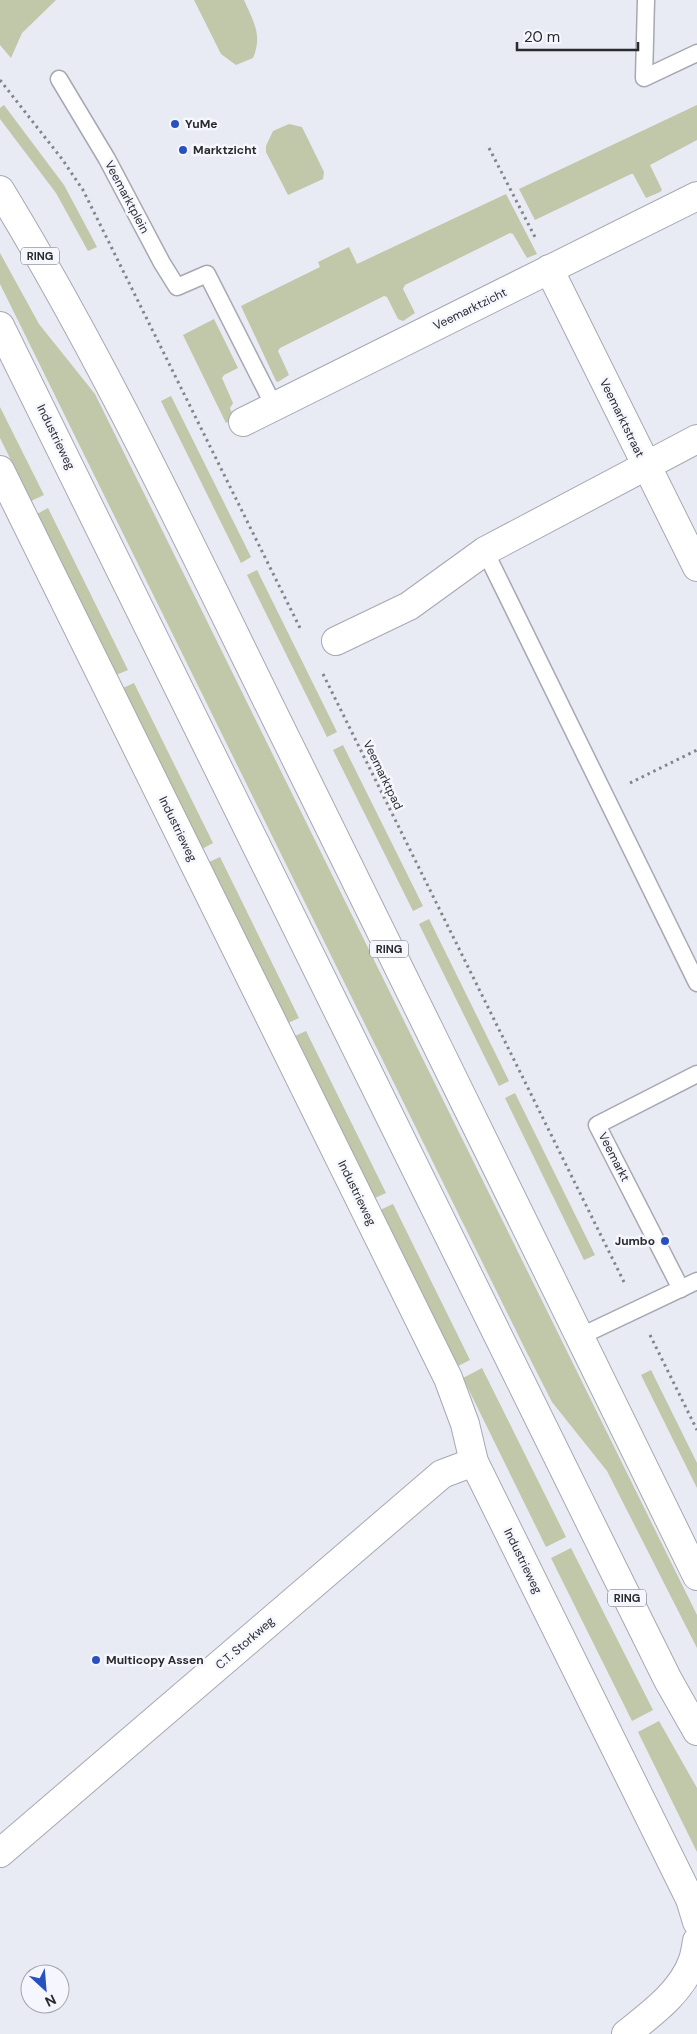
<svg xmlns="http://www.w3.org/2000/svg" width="697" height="2034" font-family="'DM Sans',sans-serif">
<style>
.green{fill:#c1c7a9}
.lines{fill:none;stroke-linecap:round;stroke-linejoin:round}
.lane-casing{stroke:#a7a8b2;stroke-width:19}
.street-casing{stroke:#a7a8b2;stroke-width:30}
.primary-casing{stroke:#a7a8b2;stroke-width:30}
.path{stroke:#83858b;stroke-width:3;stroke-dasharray:2.5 4;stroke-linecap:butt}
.lane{stroke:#fff;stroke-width:16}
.street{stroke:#fff;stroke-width:28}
.primary{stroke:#fff;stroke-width:28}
.poi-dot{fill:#2851bf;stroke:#f6f7fe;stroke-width:2}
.labels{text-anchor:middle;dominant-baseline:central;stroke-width:5;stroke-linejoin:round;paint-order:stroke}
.shield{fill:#f6f7fe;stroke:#67686d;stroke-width:1}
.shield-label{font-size:11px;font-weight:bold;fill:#2a2b2f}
.poi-label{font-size:12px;font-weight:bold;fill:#2a2b2f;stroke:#f6f7fe;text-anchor:start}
.street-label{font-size:12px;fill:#2a2b2f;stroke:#f6f7fe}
</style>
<rect width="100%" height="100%" fill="#e8eaf4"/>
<!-- green -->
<g class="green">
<polygon points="0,0 56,0 22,33 11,58 0,45"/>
<path d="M194,0H244C253,21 263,35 253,58L236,65L221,54Z"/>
<polygon points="4,105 64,185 97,247 88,251 56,193 0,119 0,108"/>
<polygon points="697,105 697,140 650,165 662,190 660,192 646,198 633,174 631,174 535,220 519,189"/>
<polygon points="289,124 302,127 324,172 323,179 288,195 266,152 266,146 273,131"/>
<polygon points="506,194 537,254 527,258 513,234 510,233 405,285 403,289 415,313 403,321 398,319 387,297 384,296 280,348 278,351 289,375 278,382 276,381 241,306 320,267 318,262 349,247 357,264"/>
<polygon points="0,253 39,324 95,394 697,1615 697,1648 607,1471 552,1402 526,1351 0,284"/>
<polygon points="214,319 238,368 224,375 222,378 233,403 230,408 233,416 232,420 226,423 183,335"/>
<polygon points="171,396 251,557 241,563 161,401"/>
<polygon points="0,407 44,495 31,501 0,438"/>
<polygon points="48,508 128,670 116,675 37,514"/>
<polygon points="257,570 337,732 327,737 247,575"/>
<polygon points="134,683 213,843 202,849 123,688"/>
<polygon points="343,745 423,906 413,911 333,750"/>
<polygon points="220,857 299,1018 288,1023 209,862"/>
<polygon points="429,919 509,1081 499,1086 419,924"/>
<polygon points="306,1031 386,1193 375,1198 295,1036"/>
<polygon points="515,1093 595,1255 584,1260 505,1098"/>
<polygon points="393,1204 470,1360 458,1366 380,1210"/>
<polygon points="482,1368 566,1537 546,1547 463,1378"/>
<polygon points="651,1370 697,1463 697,1488 641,1375"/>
<polygon points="571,1548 653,1710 632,1721 551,1558"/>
<polygon points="659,1721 697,1788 697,1852 638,1732"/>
</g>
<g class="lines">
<defs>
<g id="lane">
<polyline points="646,0 644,78 697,53"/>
<polyline points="59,79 107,159 162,263 177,287 207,274 274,406"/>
<polyline points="485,551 697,983"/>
<polyline points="681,1289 597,1125 697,1074"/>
<polyline points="581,1336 697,1281"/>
</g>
<g id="street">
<polyline points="549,269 697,567"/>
<polyline points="243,422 697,196"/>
<polyline points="0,470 448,1378 465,1424 474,1462 690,1899 697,1922"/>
<polyline points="336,641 409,606 485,551 697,439"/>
<polyline points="0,1853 442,1474 474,1462"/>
<path d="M626,2034C651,2014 682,1992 693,1960C695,1954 696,1947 697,1941"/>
</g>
<g id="primary">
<path d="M0,190C111,372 200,566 295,757C429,1030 564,1302 697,1576"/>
<polyline points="0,326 622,1587 668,1680 697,1731"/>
</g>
</defs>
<!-- lane casing -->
<use href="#lane" class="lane-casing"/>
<!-- street casing -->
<use href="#street" class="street-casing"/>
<!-- primary casing -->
<use href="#primary" class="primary-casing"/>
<!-- path -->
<g class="path">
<polyline points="0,80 62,159 83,190 301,630"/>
<polyline points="489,148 535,237"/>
<polyline points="323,674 624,1282"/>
<polyline points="630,783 697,750"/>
<polyline points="650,1335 697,1430"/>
</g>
<!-- lane -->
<use href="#lane" class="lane"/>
<!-- street -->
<use href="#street" class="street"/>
<!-- primary -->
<use href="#primary" class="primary"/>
</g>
<!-- markers -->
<g class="poi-dot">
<circle cx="175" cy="124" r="5"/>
<circle cx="183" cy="150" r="5"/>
<circle cx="665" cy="1241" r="5"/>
<circle cx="96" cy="1660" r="5"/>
</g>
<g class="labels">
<!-- shield labels -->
<g class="shield">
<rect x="21" y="247.5" width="38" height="17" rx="4"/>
<rect x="370" y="940.5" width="38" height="17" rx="4"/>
<rect x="608" y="1589.5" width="38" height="17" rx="4"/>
</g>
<g class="shield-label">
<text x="40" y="256">RING</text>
<text x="389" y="949">RING</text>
<text x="627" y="1598">RING</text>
</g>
<!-- poi labels -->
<g class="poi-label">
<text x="185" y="124">YuMe</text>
<text x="193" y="150">Marktzicht</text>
<text x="655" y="1241" text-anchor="end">Jumbo</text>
<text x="106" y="1660">Multicopy Assen</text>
</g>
<!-- street labels -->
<g class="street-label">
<text transform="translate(127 197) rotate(62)">Veemarktplein</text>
<text transform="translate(470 309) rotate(-26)">Veemarktzicht</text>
<text transform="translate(622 418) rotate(64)">Veemarktstraat</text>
<text transform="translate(56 437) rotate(64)">Industrieweg</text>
<text transform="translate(383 775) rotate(64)">Veemarktpad</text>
<text transform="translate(178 829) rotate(64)">Industrieweg</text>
<text transform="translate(614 1157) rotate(63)">Veemarkt</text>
<text transform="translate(357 1193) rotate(64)">Industrieweg</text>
<text transform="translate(523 1561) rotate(64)">Industrieweg</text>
<text transform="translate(245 1643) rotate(-41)">C.T. Storkweg</text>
</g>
</g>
<!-- north arrow -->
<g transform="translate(45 1989) rotate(154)"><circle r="24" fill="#f6f7fe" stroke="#a4a5ab"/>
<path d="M0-4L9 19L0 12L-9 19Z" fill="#2851bf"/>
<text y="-8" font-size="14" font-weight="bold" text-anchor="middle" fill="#2a2b2f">N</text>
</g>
<!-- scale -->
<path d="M517 42v8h121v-8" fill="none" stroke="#2a2b2f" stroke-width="2.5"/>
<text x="524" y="42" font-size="15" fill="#2a2b2f" stroke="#f6f7fe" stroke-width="4" paint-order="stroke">20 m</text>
</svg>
